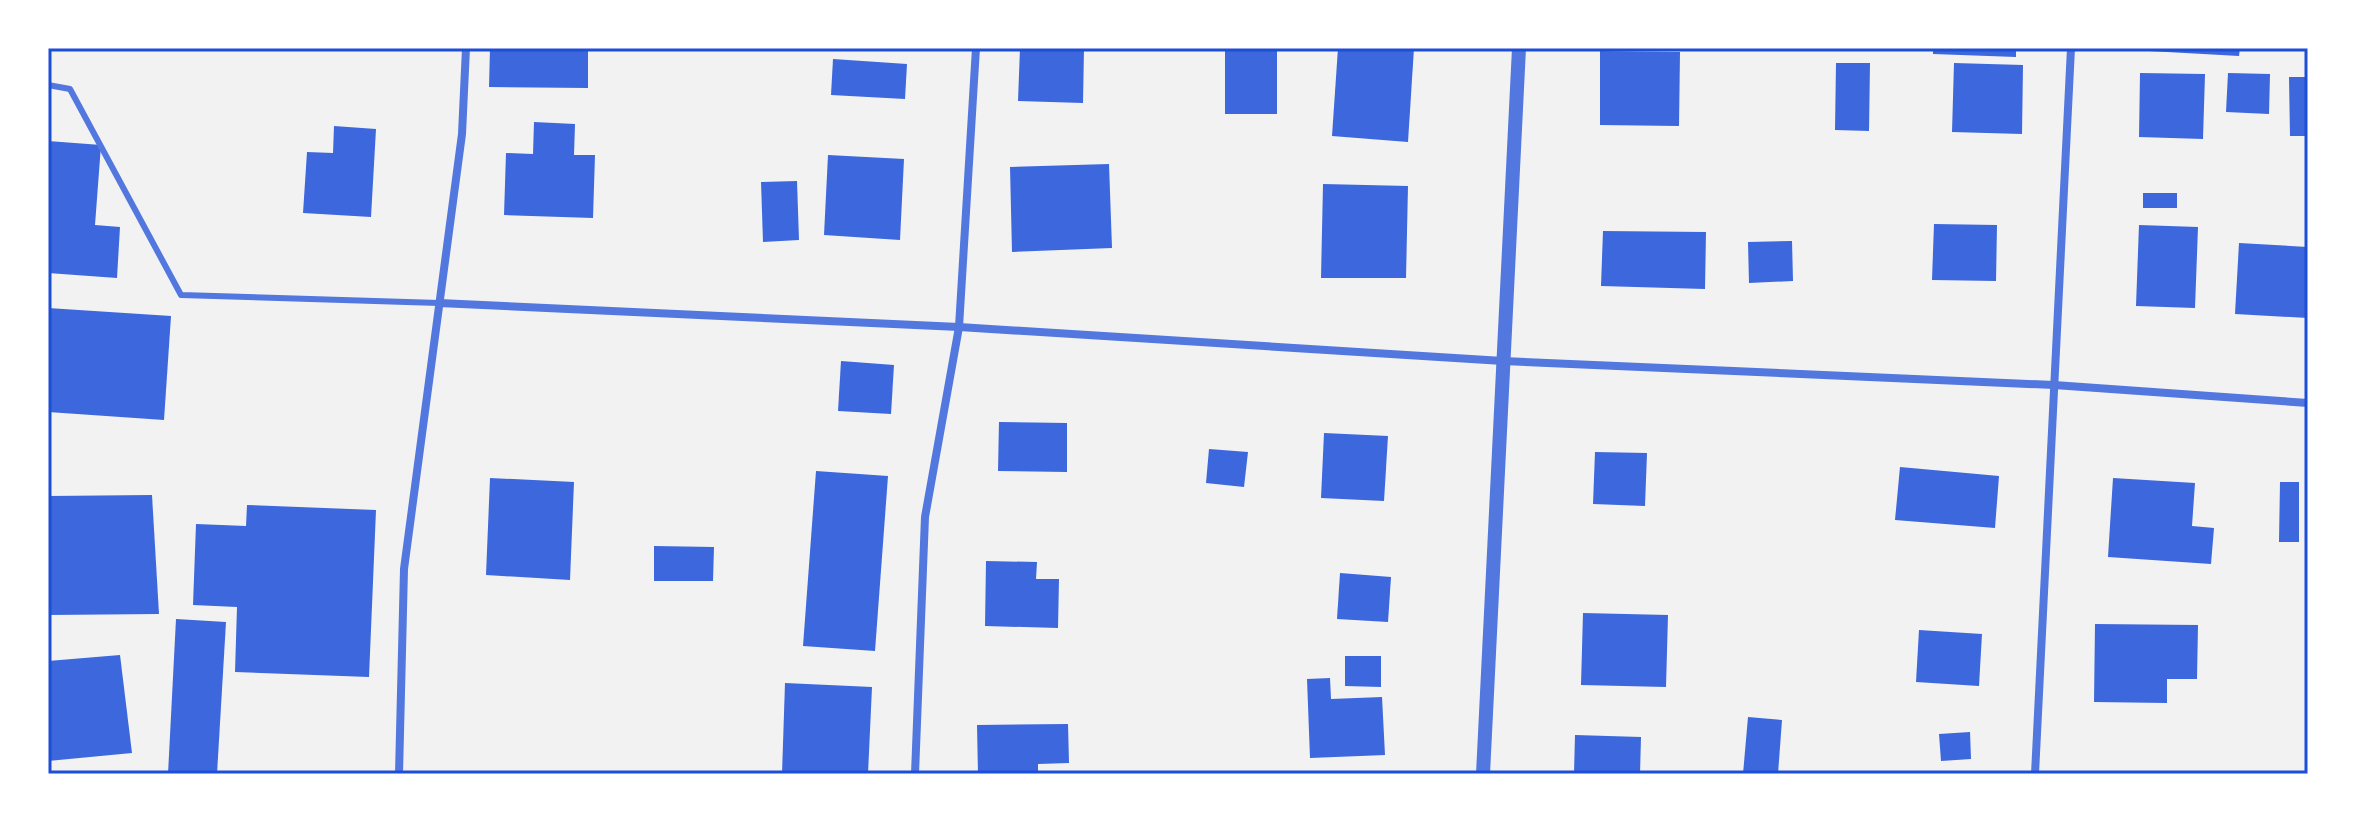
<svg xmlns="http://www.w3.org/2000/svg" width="2356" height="822" font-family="Commissioner,sans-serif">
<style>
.building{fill:#3d67dc}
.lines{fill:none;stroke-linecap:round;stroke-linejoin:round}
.service{stroke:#5277de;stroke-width:6}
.minor{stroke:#5277de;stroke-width:8}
.tertiary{stroke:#5277de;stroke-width:14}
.neatline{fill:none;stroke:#1d4ed8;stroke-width:3}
</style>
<rect width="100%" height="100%" fill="#f2f2f2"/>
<!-- building -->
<g class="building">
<polygon points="490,48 588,48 588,88 489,87"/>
<polygon points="1020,48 1084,48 1083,103 1018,101"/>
<rect x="1225" y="48" width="52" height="66"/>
<polygon points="1338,48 1414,48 1408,142 1332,136"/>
<polygon points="1933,48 2016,48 2016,57 1933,54"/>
<polygon points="2131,48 2240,48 2239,56 2131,50"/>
<polygon points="1600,51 1680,52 1679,126 1600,125"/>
<polygon points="833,59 907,64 905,99 831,95"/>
<polygon points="1836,63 1870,63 1869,131 1835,130"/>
<polygon points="1954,63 2023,65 2022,134 1952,132"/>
<polygon points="2140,73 2205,74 2203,139 2139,137"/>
<polygon points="2228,73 2270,74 2269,114 2226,112"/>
<polygon points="2289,77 2308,77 2308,136 2290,136"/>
<polygon points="534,122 575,124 574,155 595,155 593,218 504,215 506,153 533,154"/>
<polygon points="334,126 376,129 371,217 303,213 307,152 333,153"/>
<polygon points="48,141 101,145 95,225 120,227 117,278 48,273"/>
<polygon points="828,155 904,159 900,240 824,235"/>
<polygon points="1109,164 1112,248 1012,252 1010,167"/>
<polygon points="797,181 799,240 763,242 761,182"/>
<polygon points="1323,184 1408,186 1406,278 1321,278"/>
<rect x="2143" y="193" width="34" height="15"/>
<polygon points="1934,224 1997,225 1996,281 1932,280"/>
<polygon points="2139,225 2198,227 2195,308 2136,306"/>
<polygon points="1603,231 1706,232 1705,289 1601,286"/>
<polygon points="1792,241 1793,281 1749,283 1748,242"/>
<polygon points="2239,243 2308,247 2308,318 2235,314"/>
<polygon points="48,308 171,316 164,420 48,412"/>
<polygon points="841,361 894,365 891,414 838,411"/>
<polygon points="999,422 1067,423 1067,472 998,471"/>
<polygon points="1324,433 1388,436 1384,501 1321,498"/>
<polygon points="1209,449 1248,452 1244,487 1206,483"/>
<polygon points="1595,452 1647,453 1645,506 1593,504"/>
<polygon points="1900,467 1999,476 1995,528 1895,520"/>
<polygon points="816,471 888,476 875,651 803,646"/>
<polygon points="490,478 574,482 570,580 486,575"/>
<polygon points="2113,478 2195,483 2192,526 2214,528 2211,564 2108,557"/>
<polygon points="2280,482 2299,482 2299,542 2279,542"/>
<polygon points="152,495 159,614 48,615 48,496"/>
<polygon points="247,505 376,510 369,677 235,672 237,607 193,605 196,524 246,526"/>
<polygon points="654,546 714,547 713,581 654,581"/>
<polygon points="986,561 1037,562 1036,579 1059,579 1058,628 985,626"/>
<polygon points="1340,573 1391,577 1388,622 1337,619"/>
<polygon points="1583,613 1668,615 1666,687 1581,685"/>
<polygon points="176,619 226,622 217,774 168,774"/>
<polygon points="2095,624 2198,625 2197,679 2167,679 2167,703 2094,702"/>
<polygon points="1919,630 1982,634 1979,686 1916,682"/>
<polygon points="120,655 132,753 48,761 48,661"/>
<polygon points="1345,656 1381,656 1381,687 1345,686"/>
<polygon points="1330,678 1331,699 1382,697 1385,755 1310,758 1307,679"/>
<polygon points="785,683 872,687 868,774 782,774"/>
<polygon points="1748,717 1782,720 1778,774 1743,774"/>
<polygon points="1068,724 1069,763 1038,764 1038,774 978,774 977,725"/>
<polygon points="1970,732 1971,759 1941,761 1939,734"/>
<polygon points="1575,735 1641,737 1640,774 1574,774"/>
</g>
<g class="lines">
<!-- service -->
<polyline class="service" points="48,85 70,89 181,295 439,303"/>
<!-- minor -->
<g class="minor">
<polyline points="439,303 959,327 1503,361 2054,385 2308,403"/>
<polyline points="399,774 404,569 462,134 466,48"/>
<polyline points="915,774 925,517 959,327 976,48"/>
<polyline points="2035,774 2071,48"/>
</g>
<!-- tertiary -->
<polyline class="tertiary" points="1483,774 1519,48"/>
</g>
<!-- border -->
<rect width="2356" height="822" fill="none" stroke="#ffffff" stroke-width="100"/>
<rect x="50" y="50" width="2256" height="722" class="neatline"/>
</svg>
